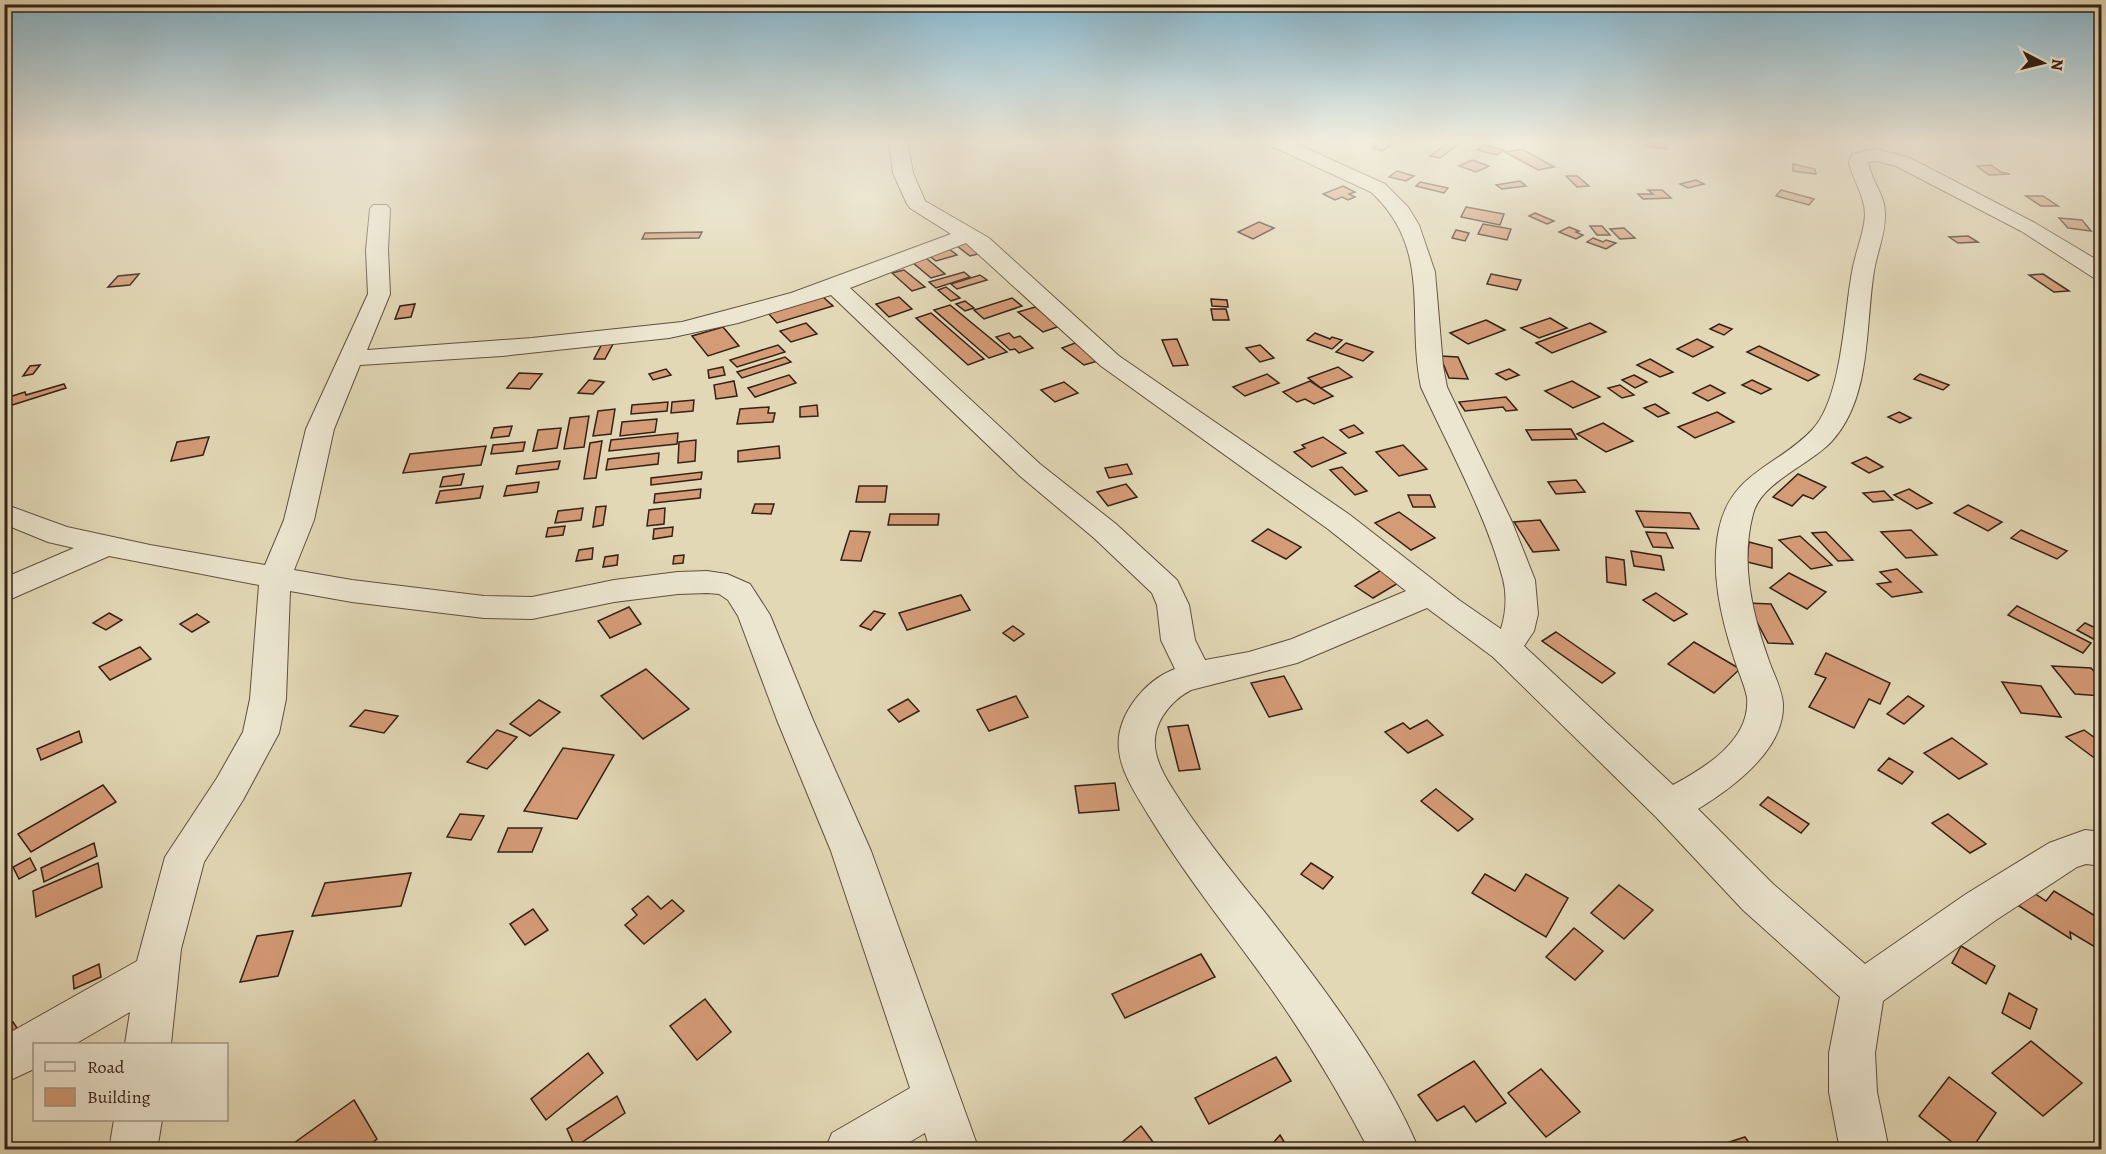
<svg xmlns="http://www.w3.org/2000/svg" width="2106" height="1154" font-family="Alegreya,serif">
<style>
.building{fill:#d49b77;stroke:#352116;stroke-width:1.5}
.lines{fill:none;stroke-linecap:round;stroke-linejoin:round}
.street-casing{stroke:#604f3e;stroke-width:2}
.street{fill:#ece6d0;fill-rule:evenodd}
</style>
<rect width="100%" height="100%" fill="#e2d8b6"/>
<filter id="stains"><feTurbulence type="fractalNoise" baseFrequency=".00333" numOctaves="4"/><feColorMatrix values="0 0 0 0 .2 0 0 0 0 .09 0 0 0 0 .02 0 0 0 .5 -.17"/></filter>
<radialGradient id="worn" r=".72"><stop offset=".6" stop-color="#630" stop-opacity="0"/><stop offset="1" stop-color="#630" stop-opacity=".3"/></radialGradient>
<!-- building -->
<g class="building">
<polygon points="1376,141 1392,141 1396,142 1382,151 1372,148 1376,145 1371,143"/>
<polygon points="1451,141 1461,142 1440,158 1430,156"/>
<polygon points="1645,141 1665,141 1667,149 1646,146"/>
<polygon points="1484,145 1504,150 1497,155 1477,150"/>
<polygon points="1522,149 1554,167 1538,170 1505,152"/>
<polygon points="1472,160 1489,166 1476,172 1459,166"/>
<polygon points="1793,164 1815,169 1816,174 1793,171"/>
<polygon points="1991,165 2001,172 2010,174 1989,175 1977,166"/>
<polygon points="1397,171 1414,176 1406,181 1389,177"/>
<polygon points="1566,176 1577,176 1589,186 1577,187"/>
<polygon points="1696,180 1704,184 1688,188 1680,184"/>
<polygon points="1520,181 1526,186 1502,189 1496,185"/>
<polygon points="1420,182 1448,188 1444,193 1416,186"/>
<polygon points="1343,186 1355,192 1349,194 1355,197 1348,200 1342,197 1335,200 1323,194"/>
<polygon points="1648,190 1662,190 1671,198 1643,199 1638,194 1653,194"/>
<polygon points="1781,190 1814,199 1809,205 1776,196"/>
<polygon points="2026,196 2043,196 2058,206 2041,206"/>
<polygon points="1466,207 1504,214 1500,225 1461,217"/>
<polygon points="1535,213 1554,221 1547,224 1529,216"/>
<polygon points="2059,218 2082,220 2091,231 2068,228"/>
<polygon points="1259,222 1274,228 1253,239 1238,232"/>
<polygon points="1483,224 1511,229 1507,240 1478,234"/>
<polygon points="1590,226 1602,226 1610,235 1597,235"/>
<polygon points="1569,227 1579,231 1576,232 1583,235 1576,239 1559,232"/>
<polygon points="1624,228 1635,238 1620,239 1610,229"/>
<polygon points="1456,230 1469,233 1465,241 1452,238"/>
<polygon points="702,232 699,238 642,239 645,233"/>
<polygon points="1968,236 1978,242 1958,243 1949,237"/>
<polygon points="1593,238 1603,242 1606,240 1616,243 1606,249 1587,242"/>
<polygon points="972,241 986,252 970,256 957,246"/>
<polygon points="949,249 957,255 936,261 928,255"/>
<polygon points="926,258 945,274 931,278 912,262"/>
<polygon points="904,270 925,287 912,291 892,273"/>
<polygon points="964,272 970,277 936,288 929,282"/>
<polygon points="139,274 130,285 108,287 118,276"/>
<polygon points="1491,274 1521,280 1517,290 1487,284"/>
<polygon points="2043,274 2069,291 2054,292 2029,275"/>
<polygon points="980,275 987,280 957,289 951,284"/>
<polygon points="946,287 960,298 951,301 938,290"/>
<polygon points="823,297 833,306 777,323 768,313"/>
<polygon points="899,297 912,309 889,317 876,304"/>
<polygon points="1012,298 1022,306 984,319 974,310"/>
<polygon points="1211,299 1227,300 1228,307 1212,306"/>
<polygon points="965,301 974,308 965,311 956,304"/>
<polygon points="415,304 411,317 395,319 400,306"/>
<polygon points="950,305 1007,352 989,358 934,310"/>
<polygon points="1035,307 1060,326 1043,332 1018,312"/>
<polygon points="1211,309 1226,309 1229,320 1213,320"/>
<polygon points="931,313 984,359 968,365 916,318"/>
<polygon points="1550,318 1567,328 1539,338 1521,328"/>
<polygon points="1486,320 1505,330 1468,344 1450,333"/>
<polygon points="806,323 817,334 791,342 780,331"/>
<polygon points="1590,323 1606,332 1552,353 1536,343"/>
<polygon points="1719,324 1732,329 1724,335 1710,329"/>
<polygon points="723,327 739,346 708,356 692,336"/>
<polygon points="1009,333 1014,338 1020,336 1033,348 1019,353 1015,349 1010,350 996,337"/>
<polygon points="1315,333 1330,339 1332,337 1342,340 1332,349 1307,340"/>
<polygon points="1177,339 1188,365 1173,366 1162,340"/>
<polygon points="1697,339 1713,347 1693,357 1677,349"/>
<polygon points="1075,343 1098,361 1084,365 1062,348"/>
<polygon points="1346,343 1373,352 1363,361 1336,352"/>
<polygon points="602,344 613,344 605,359 594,359"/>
<polygon points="778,345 785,352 737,367 730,360"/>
<polygon points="1260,345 1274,358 1260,362 1246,348"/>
<polygon points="1759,346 1819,375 1808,381 1747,352"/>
<polygon points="1440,356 1458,357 1468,379 1449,378"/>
<polygon points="785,357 791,362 742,378 737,372"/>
<polygon points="1650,359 1673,372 1660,377 1637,365"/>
<polygon points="40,365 33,374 23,376 30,366"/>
<polygon points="723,367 725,375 709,378 708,370"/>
<polygon points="1338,367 1352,377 1321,388 1308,378"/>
<polygon points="666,369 671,375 653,380 649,374"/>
<polygon points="1509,369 1519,375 1506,380 1496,374"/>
<polygon points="519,373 542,374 530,389 507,388"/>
<polygon points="1267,374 1279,383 1245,396 1233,387"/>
<polygon points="1920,374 1949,385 1943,390 1914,379"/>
<polygon points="789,375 796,383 755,397 748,388"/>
<polygon points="1634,375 1647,382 1635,388 1622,380"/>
<polygon points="589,380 604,382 593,394 578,393"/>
<polygon points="1752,380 1771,389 1761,394 1742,385"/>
<polygon points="734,381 737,396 716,399 714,385"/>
<polygon points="1310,381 1333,396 1314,404 1305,399 1297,402 1283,392"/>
<polygon points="1572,381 1600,397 1573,408 1545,391"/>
<polygon points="1064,382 1078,393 1055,402 1041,390"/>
<polygon points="64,384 66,388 9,406 6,398 25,392 26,395"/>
<polygon points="1620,385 1634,395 1622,398 1608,388"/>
<polygon points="1710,385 1725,393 1708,401 1693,393"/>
<polygon points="1506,397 1517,410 1506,411 1503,407 1465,411 1459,402"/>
<polygon points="694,400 693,411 671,413 672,402"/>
<polygon points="668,402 667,411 631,414 632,405"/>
<polygon points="1655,404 1669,413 1658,417 1644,408"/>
<polygon points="817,405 818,416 800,417 800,407"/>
<polygon points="769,407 768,413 775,413 773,422 737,424 740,409"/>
<polygon points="615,409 611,434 593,436 598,411"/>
<polygon points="1717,412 1734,422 1695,438 1678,427"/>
<polygon points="1899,412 1911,418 1900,423 1888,417"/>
<polygon points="589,416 584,447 564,449 570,418"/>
<polygon points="657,419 655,432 620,436 622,422"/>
<polygon points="1603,423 1633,441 1606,452 1577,434"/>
<polygon points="1354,425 1363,433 1349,438 1340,430"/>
<polygon points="512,426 509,436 491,438 494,428"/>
<polygon points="561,428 557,448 533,451 538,430"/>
<polygon points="1571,429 1577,439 1532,440 1526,430"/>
<polygon points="678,433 677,444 609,451 611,440"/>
<polygon points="209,437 203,455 171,461 177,442"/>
<polygon points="1323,437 1346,453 1312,467 1294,452 1305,448 1302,445"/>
<polygon points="696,440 695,461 678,463 679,442"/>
<polygon points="602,441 596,478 584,479 590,443"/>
<polygon points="525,442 523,451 491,454 493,445"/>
<polygon points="1403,445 1427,469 1399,476 1376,452"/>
<polygon points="486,446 481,465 403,473 410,454"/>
<polygon points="779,446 780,458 738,462 738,451"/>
<polygon points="659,453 658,464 606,470 608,459"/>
<polygon points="1866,457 1883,467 1869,473 1852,463"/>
<polygon points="560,461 558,469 516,474 518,466"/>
<polygon points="1127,464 1132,474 1109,478 1105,468"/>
<polygon points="1342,467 1367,491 1355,495 1330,470"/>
<polygon points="702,472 701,479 651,485 651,478"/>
<polygon points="464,474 461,485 440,487 443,477"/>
<polygon points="1798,474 1826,487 1813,499 1803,495 1792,506 1773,497"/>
<polygon points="1576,480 1585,492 1556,494 1548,482"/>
<polygon points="539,482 537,492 504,496 507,486"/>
<polygon points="1126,484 1137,497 1108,506 1097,492"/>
<polygon points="483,486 480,498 436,503 440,491"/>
<polygon points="859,486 887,486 885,502 856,502"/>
<polygon points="701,489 700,498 654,503 655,494"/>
<polygon points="1909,489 1932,503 1917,509 1894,495"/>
<polygon points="1884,491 1893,500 1873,502 1863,493"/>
<polygon points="1408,495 1430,495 1435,507 1413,507"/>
<polygon points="755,504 774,504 771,514 752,513"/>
<polygon points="1968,505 2002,522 1988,531 1954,513"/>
<polygon points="606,506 603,525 593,527 596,507"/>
<polygon points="583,508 581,520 555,523 558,511"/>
<polygon points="665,508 664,524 647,526 649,510"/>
<polygon points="1636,511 1690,513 1699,529 1644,527"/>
<polygon points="1399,512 1435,538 1411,550 1375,523"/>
<polygon points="890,514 939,514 938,525 888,525"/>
<polygon points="1540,520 1559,550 1533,552 1514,522"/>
<polygon points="565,526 563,535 546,537 548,528"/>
<polygon points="673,527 672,536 653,539 654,529"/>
<polygon points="1268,529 1301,547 1286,559 1252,541"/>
<polygon points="1911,530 1937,555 1906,558 1881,532"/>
<polygon points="2021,530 2067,551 2057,559 2011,538"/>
<polygon points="850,531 870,532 861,561 841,560"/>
<polygon points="1646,532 1666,533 1673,548 1653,547"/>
<polygon points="1826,532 1853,560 1838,561 1812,533"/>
<polygon points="1800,536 1832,565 1811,569 1779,540"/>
<polygon points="1749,542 1772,548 1772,568 1747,562"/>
<polygon points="593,548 592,559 576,561 579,550"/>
<polygon points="1631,551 1661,556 1664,570 1634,566"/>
<polygon points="618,555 617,565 603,567 605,557"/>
<polygon points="684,555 683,563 673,564 674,556"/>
<polygon points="1606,557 1624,560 1626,585 1607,582"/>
<polygon points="1388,566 1405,579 1373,598 1355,586"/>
<polygon points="1897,569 1922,592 1892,597 1877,584 1891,582 1880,572"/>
<polygon points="1789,573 1826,592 1807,609 1770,588"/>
<polygon points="1656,593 1687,614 1674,621 1643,600"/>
<polygon points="961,595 970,610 907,630 899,613"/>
<polygon points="1747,603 1771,604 1793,644 1768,643"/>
<polygon points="2017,606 2091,643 2083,653 2008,615"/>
<polygon points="629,607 641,624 610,638 598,621"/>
<polygon points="874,611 885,614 871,630 860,626"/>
<polygon points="109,613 122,620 106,630 93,623"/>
<polygon points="197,614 209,622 192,632 180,624"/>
<polygon points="2085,623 2102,631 2102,636 2097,641 2077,630"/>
<polygon points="1013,626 1024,634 1014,641 1003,633"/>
<polygon points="1556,632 1615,673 1602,683 1542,641"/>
<polygon points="1694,642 1740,669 1714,693 1668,664"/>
<polygon points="140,647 151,659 110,680 99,667"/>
<polygon points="1826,653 1890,683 1880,704 1869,699 1854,728 1809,707 1826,678 1815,674"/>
<polygon points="2052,666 2091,668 2102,680 2102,696 2075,694"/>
<polygon points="646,669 689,709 643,739 601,696"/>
<polygon points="1284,676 1302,709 1269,717 1251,683"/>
<polygon points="2002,682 2041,686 2061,717 2021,713"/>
<polygon points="1016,696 1028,717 989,731 977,710"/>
<polygon points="1908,696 1924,706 1904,724 1887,714"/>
<polygon points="908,699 919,711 899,722 888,710"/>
<polygon points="539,700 560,712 530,736 510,724"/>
<polygon points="365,710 398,716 384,733 350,726"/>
<polygon points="1427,720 1443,735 1408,753 1385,732 1403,723 1410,729"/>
<polygon points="1188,725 1200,769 1179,771 1168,727"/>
<polygon points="497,730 517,737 487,769 467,762"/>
<polygon points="2084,730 2102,743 2102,754 2093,757 2066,737"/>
<polygon points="79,731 82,742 41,760 37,749"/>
<polygon points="1952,738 1987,764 1959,779 1924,753"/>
<polygon points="563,748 614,755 577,819 524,811"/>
<polygon points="1889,758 1913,772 1902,784 1878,770"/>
<polygon points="1115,783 1119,810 1079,813 1075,786"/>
<polygon points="103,785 116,802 31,852 18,834"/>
<polygon points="1436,789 1473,819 1458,831 1421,801"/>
<polygon points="1768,797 1809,824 1801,833 1760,805"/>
<polygon points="460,814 484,816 471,840 447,837"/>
<polygon points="1948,814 1986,844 1970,853 1932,823"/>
<polygon points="508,828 542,828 532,852 498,852"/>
<polygon points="94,843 97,856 44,882 41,868"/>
<polygon points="30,858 36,870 19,879 13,867"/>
<polygon points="98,863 102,887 36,917 33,891"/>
<polygon points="1311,863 1333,877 1323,889 1301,874"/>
<polygon points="411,873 401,906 312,916 325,883"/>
<polygon points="1485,874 1515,891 1526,874 1568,898 1546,937 1472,893"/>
<polygon points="1619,885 1653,910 1624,939 1591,913"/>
<polygon points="2031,891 2046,901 2054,891 2102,920 2102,937 2095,947 2070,932 2071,939 2019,906"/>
<polygon points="648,896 661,909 672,900 684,911 644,944 625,925 637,915 632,909"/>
<polygon points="533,909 548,930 525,945 510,924"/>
<polygon points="1574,928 1603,951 1575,980 1546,957"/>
<polygon points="293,931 278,976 240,982 257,936"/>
<polygon points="1961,946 1995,966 1986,984 1952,963"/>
<polygon points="1201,954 1215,977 1125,1018 1112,994"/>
<polygon points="99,964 101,977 74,989 73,976"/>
<polygon points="2009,993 2037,1009 2030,1029 2002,1013"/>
<polygon points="705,999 731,1032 697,1060 670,1026"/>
<polygon points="13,1022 17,1028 4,1037 4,1028"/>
<polygon points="2031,1041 2082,1083 2043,1116 1992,1073"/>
<polygon points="588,1053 603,1073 546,1120 531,1099"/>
<polygon points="1276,1057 1291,1081 1209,1124 1195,1098"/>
<polygon points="1474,1061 1506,1103 1476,1122 1464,1106 1437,1121 1418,1095"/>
<polygon points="1541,1069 1580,1112 1546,1137 1508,1093"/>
<polygon points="1949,1077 1996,1113 1971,1150 1962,1150 1919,1116"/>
<polygon points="617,1096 625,1113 575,1147 567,1129"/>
<polygon points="354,1100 377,1139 363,1150 297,1150 294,1143"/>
<polygon points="1141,1126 1159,1150 1113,1150"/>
<polygon points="1280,1135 1289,1150 1267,1150"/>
<polygon points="1745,1137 1754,1150 1716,1150 1714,1147"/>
</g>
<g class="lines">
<defs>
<g id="street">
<path d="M889,141H907L913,173L925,201L989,238L1119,356L1350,515L1459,600L1501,629C1506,613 1507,595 1503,579C1487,517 1448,446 1421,387C1406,316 1433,249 1371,192L1269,145L1266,141H1290L1385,184L1408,207L1419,225L1435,272L1443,366L1447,387L1512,522L1535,580L1538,614L1534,631L1524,646L1673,785C1706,767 1751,740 1747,697C1744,683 1738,671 1734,658C1721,617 1710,572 1719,529C1731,472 1779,466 1813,429C1842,397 1844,315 1852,272C1855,253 1864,234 1865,215C1865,196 1853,180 1849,163L1852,154L1876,149L1910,158L2035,223L2102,263V280L2094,278L2021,231L1896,166L1876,161L1868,162C1871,180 1885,195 1885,213C1886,233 1877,252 1874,271C1865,326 1872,397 1832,441C1810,465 1761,482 1753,514C1740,563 1752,613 1769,661C1774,675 1782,689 1783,704C1785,750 1732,788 1698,809L1773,884L1865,964L1966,894L2049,843L2085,830L2102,832V866L2086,864L2077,867L1996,920L1883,1001L1875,1053L1877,1092L1889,1150H1840L1829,1092V1053L1840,997L1743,910L1656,817L1493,657L1427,608L1297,663L1191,690C1168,702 1150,727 1156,753C1160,772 1173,789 1183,805C1208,842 1235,876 1263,910C1319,981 1384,1066 1419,1150H1369C1340,1094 1308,1041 1272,990C1231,932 1186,877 1149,816C1137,796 1121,773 1119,750C1115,716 1145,680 1175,669L1161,640L1157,605L1152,593L1094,538L1020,476L831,295L738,323L669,338L502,356L360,365L334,429L314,520L294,570L352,580L484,596L532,597L614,580L678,572L707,571L727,574L750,584L770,615L813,720L871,851L979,1150H930L925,1133L896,1150H825L832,1133L910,1088L831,851L777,720L738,616L728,600L719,594L707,593L678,594L614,602L532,619L484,618L352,602L290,591L286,699L279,733L243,800L204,862L181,949L171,1044H125L130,1012L75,1044H34V1069L4,1083V1036L137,961L165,857L217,778L243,732L250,699L259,585L109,556L4,602V578L74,548L48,542L4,524V504L67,527L150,545L265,565L284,520L306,429L368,294L366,250L370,209L373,205H387L390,209L388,250L390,294L367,350L532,338L682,322L791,293L951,234L910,208L907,204L893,173ZM966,243L1101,366L1328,529L1406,591L1292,639L1249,652L1205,660L1195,640L1189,605L1177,580L1116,524L1040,464L850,288Z"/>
<polygon points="114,1120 162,1120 157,1150 109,1150"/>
</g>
</defs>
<!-- street casing -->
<use href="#street" class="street-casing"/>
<!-- street -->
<use href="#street" class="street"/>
</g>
<!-- sky -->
<linearGradient id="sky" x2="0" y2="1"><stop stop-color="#87b7ce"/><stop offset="0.47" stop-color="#f2edde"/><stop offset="1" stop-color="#f2edde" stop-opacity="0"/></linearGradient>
<rect width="2106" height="302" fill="url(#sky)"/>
<!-- margin -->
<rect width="2106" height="1154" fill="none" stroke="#e2d8b6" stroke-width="24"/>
<rect x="6" y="6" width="2094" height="1142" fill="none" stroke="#352116" stroke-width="3"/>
<rect x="12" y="12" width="2082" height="1130" fill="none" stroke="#352116" stroke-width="1.5"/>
<!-- legend -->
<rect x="33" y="1043" width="195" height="78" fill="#ece6d0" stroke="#a39786" stroke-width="1.5"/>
<rect x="45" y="1062" width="30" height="9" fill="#ece6d0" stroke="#a39786" stroke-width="1.5"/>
<text x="87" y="1073" font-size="18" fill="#352116">Road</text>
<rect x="45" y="1088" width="30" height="18" fill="#d49b77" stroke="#a39786" stroke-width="1.5"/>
<text x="87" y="1103" font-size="18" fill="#352116">Building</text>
<!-- north arrow -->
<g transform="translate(2043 63) rotate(97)" stroke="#ece6d0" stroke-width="4.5" paint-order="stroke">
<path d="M0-4.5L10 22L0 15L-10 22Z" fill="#352116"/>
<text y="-9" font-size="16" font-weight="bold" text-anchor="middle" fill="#352116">N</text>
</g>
<rect width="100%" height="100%" filter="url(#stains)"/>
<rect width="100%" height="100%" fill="url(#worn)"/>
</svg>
